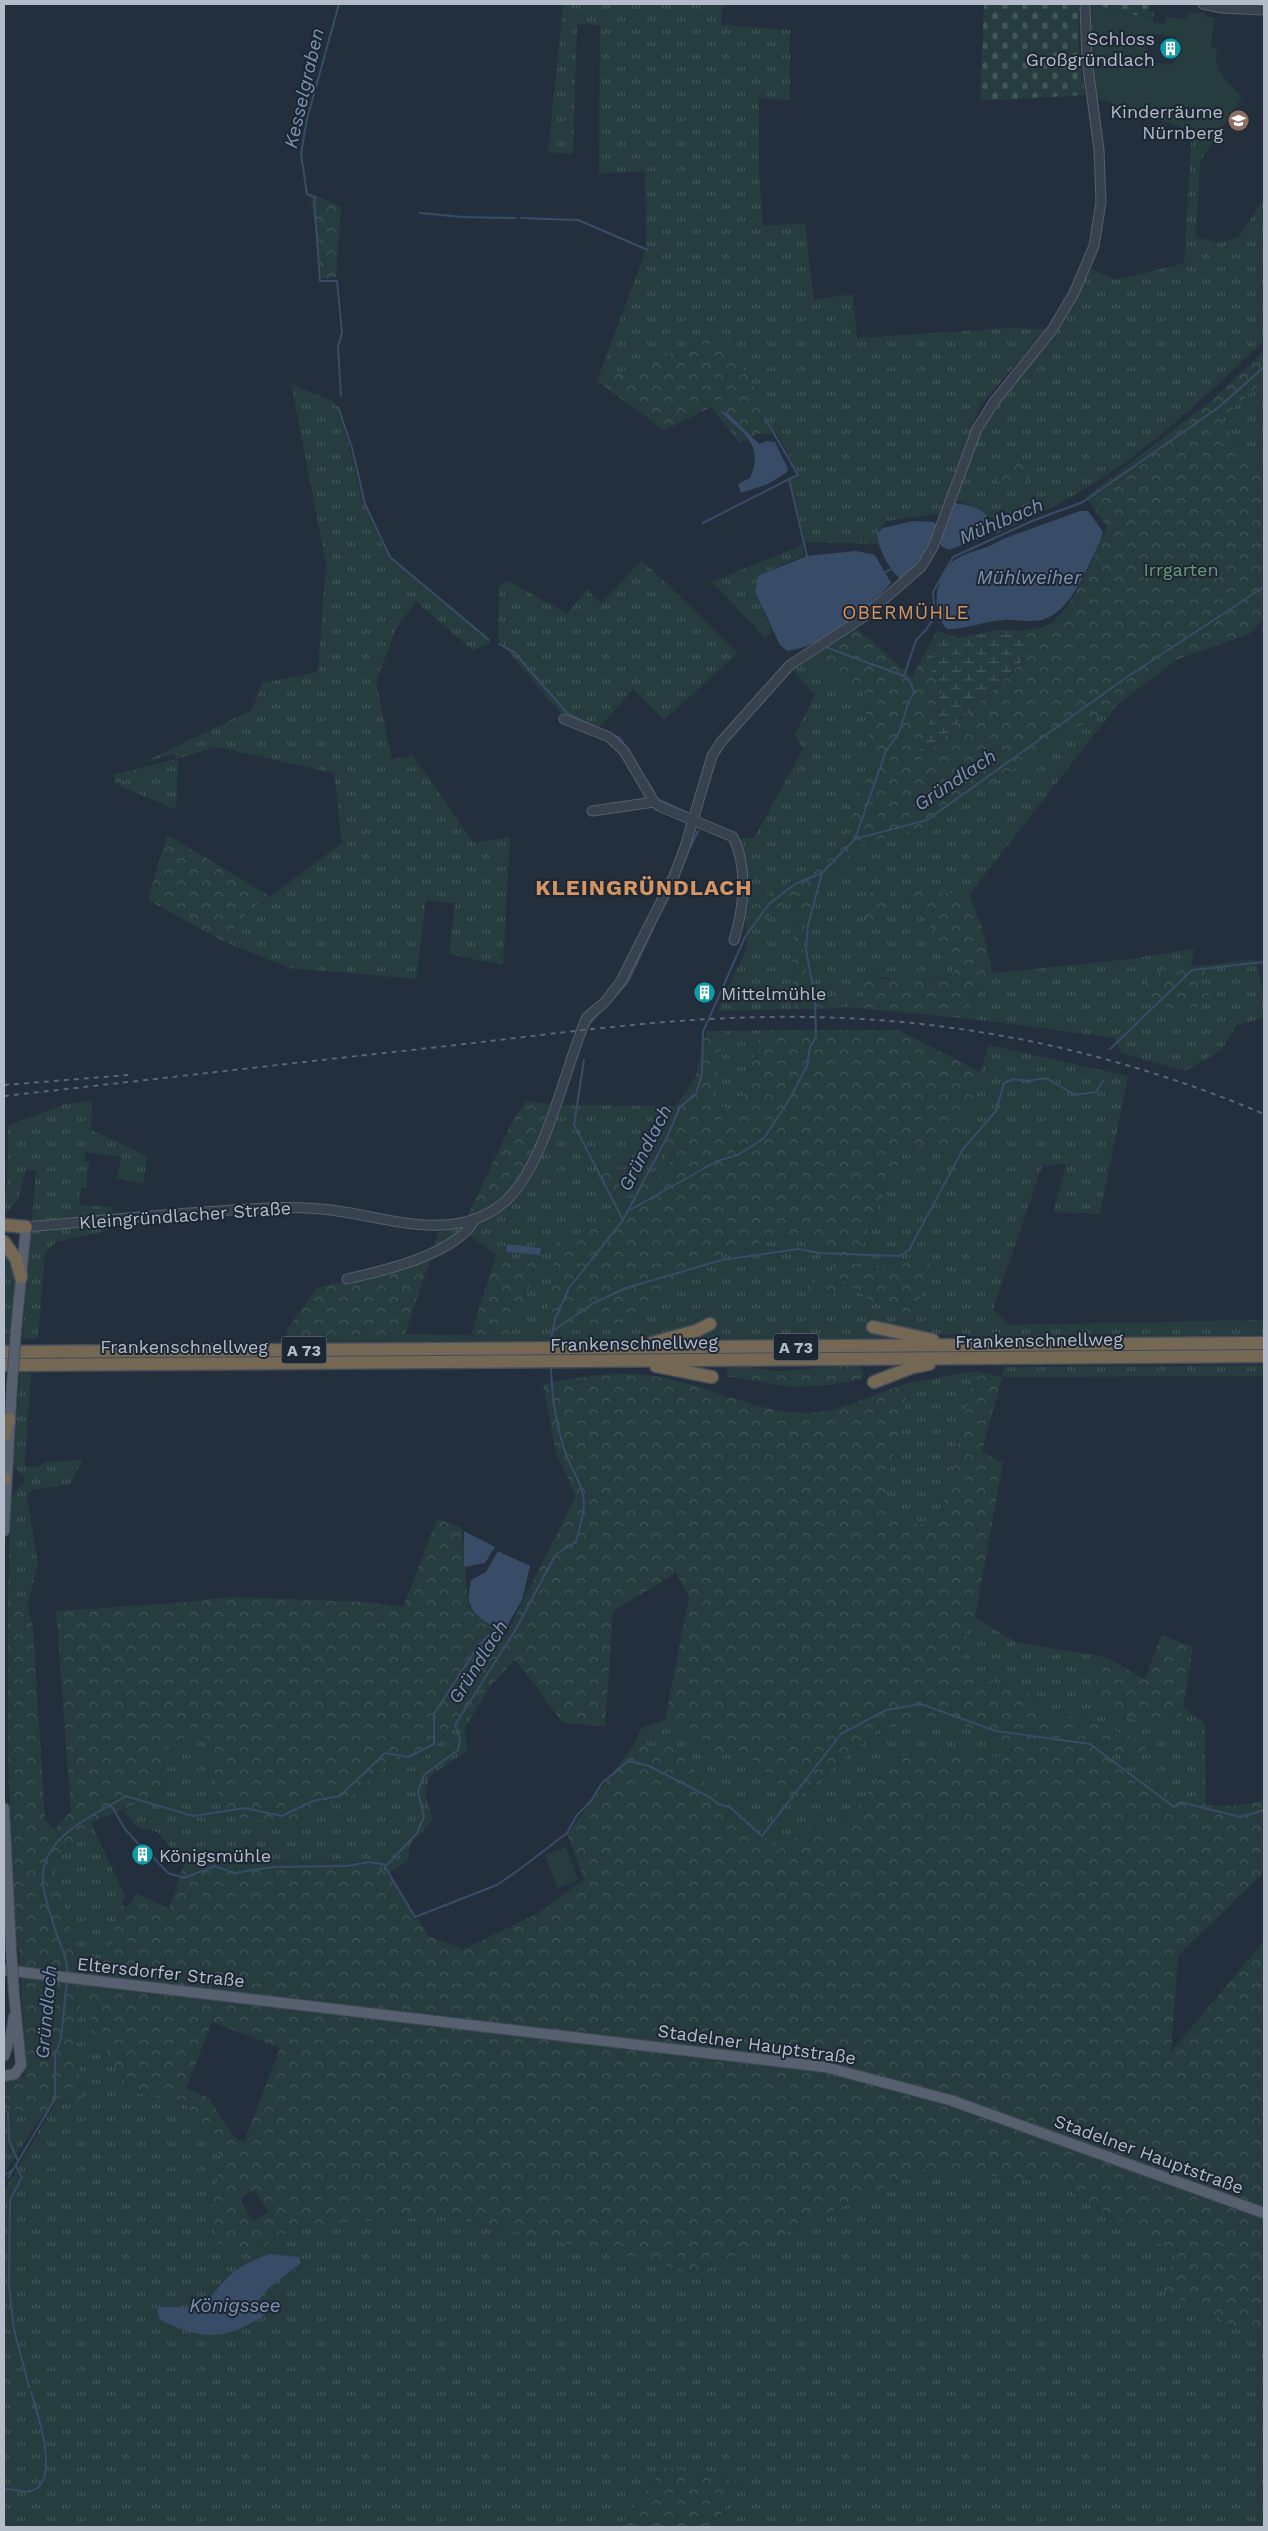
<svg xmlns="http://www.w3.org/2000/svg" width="1268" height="2531" font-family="'Work Sans',sans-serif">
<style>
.grass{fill:url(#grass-tufts);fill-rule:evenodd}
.forest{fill:url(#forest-crowns);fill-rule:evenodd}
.wetland{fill:url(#wetland-marsh)}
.cemetery{fill:url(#cemetery-stones)}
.garden{fill:#263c3f;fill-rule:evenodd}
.water{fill:#394c67}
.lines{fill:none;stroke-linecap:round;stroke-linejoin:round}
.stream{stroke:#394c67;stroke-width:2}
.minor-casing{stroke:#565f6c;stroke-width:11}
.major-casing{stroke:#414a57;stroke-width:12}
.highway-casing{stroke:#434c59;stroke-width:15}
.minor{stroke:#38414e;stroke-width:9}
.major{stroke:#56606e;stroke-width:10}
.highway{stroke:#746855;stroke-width:12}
.rail{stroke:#5a6575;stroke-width:2;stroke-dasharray:5 5;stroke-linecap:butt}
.major-bridge-casing{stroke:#414a57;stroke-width:12;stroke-linecap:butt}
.major-bridge{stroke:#56606e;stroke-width:10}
.labels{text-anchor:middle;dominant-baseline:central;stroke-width:4;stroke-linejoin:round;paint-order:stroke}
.shield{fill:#1d2633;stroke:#878f9c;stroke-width:1}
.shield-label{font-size:16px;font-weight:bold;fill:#b4bcc9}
.poi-label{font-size:18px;fill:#b4bcc9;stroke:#1d2633;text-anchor:end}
.park-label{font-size:18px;fill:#6b9a76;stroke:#1d2633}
.street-label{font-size:18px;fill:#b4bcc9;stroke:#1d2633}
.water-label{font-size:19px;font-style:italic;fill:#7c92b1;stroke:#1d2633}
.neighbourhood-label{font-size:19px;letter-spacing:1px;fill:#d59563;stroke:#1d2633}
.district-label{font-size:22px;font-weight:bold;letter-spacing:1px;fill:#d59563;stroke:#1d2633}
</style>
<defs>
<pattern id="grass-tufts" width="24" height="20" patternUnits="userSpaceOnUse" patternTransform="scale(1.25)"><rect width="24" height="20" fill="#263c3f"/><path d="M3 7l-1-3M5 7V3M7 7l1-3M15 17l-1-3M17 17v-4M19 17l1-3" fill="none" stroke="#435659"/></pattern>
<pattern id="forest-crowns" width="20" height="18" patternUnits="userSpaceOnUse" patternTransform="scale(1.25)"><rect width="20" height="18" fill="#263c3f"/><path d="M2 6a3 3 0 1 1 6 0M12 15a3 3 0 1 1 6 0" fill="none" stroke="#435659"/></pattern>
<pattern id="wetland-marsh" width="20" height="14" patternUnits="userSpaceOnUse" patternTransform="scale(1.25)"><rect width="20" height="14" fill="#263c3f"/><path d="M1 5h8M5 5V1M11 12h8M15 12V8" fill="none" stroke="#435659"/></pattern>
<pattern id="cemetery-stones" width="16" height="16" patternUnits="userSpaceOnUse" patternTransform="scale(1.25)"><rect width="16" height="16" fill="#263c3f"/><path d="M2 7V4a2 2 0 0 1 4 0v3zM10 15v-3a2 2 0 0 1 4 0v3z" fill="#435659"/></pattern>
</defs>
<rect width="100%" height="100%" fill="#242f3e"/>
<!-- grass -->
<g class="grass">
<polygon points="563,4 723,4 721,25 790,30 790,100 759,98 759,174 763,226 805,223 814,300 853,294 857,338 1011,328 1046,329 980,406 954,473 943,513 886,521 877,533 879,544 805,542 790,480 799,475 724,333 597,381 646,250 645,172 599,173 600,25 577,24 573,154 548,152"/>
<path d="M1192,131L1215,138L1200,161L1196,237L1218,243L1238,238L1264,199V341C1219,383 1173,428 1123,464C1084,492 1040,514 996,534L994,520L971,505L952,500L986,419L1057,333L1090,268L1115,280L1184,263Z"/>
<polygon points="1264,381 1264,483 1222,418"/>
<polygon points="291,384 335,402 347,439 362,500 386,553 488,637 490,644 472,650 416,601 396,629 376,682 392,759 413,756 474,843 510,837 503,965 449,954 455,903 426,901 416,979 289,968 225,942 243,916 342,843 334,773 217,747 176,759 174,754 142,763 252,710 262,683 318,672 326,564"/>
<polygon points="802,545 804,555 758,576 755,592 772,631 765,637 712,582"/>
<polygon points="642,560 738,653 664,720 633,689 598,729 561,714 498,639 499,586 509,581 567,614 587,589 601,604"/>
<polygon points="809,654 842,685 863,691 873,762 850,822 853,837 813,872 773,890 746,917 744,870 738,838 754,838 803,749 795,734 815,695 789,666"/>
<path d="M1118,704L969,895L903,890L929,923L955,973C926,983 893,983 865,972V997L846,1007L825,1009L811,996L803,956L805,925L826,879L857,846L927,827L1055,740Z"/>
<polygon points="178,762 176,810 116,784 138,774"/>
<polygon points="801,890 791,952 795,1009 717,1011 747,948 746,929 761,922"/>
<path d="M1194,949L1191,966C1168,968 1160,968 1144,984L1201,981L1208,965L1256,959L1264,996V1017L1236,1026L1221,1050L1185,1071L1121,1053L1115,1038L972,1019L968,1007L993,973L1130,959Z"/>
<polygon points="772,1030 759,1038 738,1112 711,1103 725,1031"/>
<polygon points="989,1045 1128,1076 1100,1214 1053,1212 1066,1164 1042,1166 993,1310 1009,1325 1264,1320 1264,1335 1006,1338 922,1333 897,1338 290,1342 290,1338 405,1334 509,1336 539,1264 496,1255 469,1235 434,1247 438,1233 466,1219 520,1178 551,1105 676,1106 675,1125 657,1133 670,1165 653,1183 632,1169 633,1199 618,1217 605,1220 613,1330 713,1258 785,1235 835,1248 831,1276 807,1284 840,1279 902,1320 912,1257 884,1266 853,1264 905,1148 921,1144 947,1155 957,1146"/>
<polygon points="92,1101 91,1130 147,1156 143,1184 117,1178 121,1157 85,1152 84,1161 89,1162 86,1188 81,1188 79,1205 113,1207 109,1230 56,1242 45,1253 38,1338 22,1339 36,1170 26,1170 18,1200 4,1215 4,1191 7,1186 8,1126 65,1104"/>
<path d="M4,1246C25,1273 10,1315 8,1344H4Z"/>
<polygon points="1264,1365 1264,1376 1002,1377 1003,1367"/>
<polygon points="975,1371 938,1526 914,1523 881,1509 909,1383"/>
<polygon points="20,1373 31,1373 25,1466 38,1467 45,1462 83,1460 70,1484 32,1490 27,1497 38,1565 27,1606 8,1593 11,1497 26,1480 13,1465"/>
<polygon points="968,1617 975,1618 1016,1642 1099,1656 1094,1694 1158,1726 1170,1718 1180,1721 1182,1706 1205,1724 1206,1806 1160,1791 1110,1760 1115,1752 1143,1755 1086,1717 1052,1719 1022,1685 960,1678"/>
<polygon points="492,1684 464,1729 468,1750 430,1776 425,1793 433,1820 410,1845 408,1861 388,1874 366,1863 348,1862 184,1864 158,1832 138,1828 123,1811 166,1792 164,1752 202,1724 224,1815 295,1825 315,1805 344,1803 400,1754 422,1759"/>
<polygon points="940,1718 969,1728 1011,1746 1008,1758 930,1749 894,1759 837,1832 808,1828 779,1850 701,1779 675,1745 632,1747 642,1728 665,1720 719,1755 744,1750 795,1801 877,1730"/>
<polygon points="91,1823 125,1896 121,1905 109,1957 88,1966 78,1963 53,1862"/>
<path d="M81,2001L93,2012L91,2024L129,2091L186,2104L221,2157L211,2216L251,2252L299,2226L445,2216L698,2273L927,2168L1058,2184L1176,2254L1161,2289L1264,2342V2527H714L739,2482L664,2467L619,2527H4V2191L58,2098L83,2107L75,2033ZM298,2267L278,2279L258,2301L266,2313L160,2307H202L214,2295L224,2280Z"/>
<polygon points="4,2103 38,2122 4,2174"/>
</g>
<!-- forest -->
<g class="forest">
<polygon points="310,193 341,207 336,277 322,279"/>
<polygon points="724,333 778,433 758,434 752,437 729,414 722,412 748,439 740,443 711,407 664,430 597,381"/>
<path d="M1264,351V381L1222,418L1264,483V619L1249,634L1176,660L1118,704L1055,740L927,827L857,846L826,879L805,925L803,956L811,996L825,1009H795L791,952L801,891L761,922L746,929V917L773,890L813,872L853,838L850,822L873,762L863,691L842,685L809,654L857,628L912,677L937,631L932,674L943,688L919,748L924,756L1028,657L1021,631C1031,629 1046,629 1054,621C1077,600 1094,556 1107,527L1086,497L1211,401Z"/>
<polygon points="1015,459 1031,459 1030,479 1021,485 1003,485 997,480 1001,470"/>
<polygon points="176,759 178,762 138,774 116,784 113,775"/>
<polygon points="167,835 270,896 243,916 225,942 148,900"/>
<polygon points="873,890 889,893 888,913 877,922 865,918 863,902"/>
<polygon points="903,890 969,895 981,925 993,973 968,1006 972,1019 846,1007 865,997 857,985 865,972 883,979 936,979 955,973 929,923"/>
<path d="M1208,965L1201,981L1211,993L1193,1011L1157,1005L1144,984C1165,963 1179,967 1208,965Z"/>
<polygon points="772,1030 898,1030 981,1072 957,1146 947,1155 921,1144 905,1148 853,1263 884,1266 912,1257 931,1259 915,1320 902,1320 840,1280 832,1296 808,1293 807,1284 831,1276 835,1249 785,1235 713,1258 613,1330 561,1329 548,1324 552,1273 560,1242 605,1220 618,1217 633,1199 607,1195 598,1180 609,1169 632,1169 653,1183 670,1165 657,1133 675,1125 676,1106 696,1076 706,1031 725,1031 711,1103 738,1112 759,1038"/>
<polygon points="527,1101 551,1105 520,1178 498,1204 466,1219 514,1118"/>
<polygon points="434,1247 405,1334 290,1338 286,1331 317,1288 400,1266"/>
<polygon points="496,1255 539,1264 509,1336 471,1334"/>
<polygon points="728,1364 777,1371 858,1365 864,1374 861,1379 831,1385 792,1387 727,1376"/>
<path d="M975,1371L1002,1377L982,1451L1003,1463L975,1618L968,1617L961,1678L1022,1685L1052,1719L1086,1717L1146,1744L1144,1755L1115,1752L1110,1760C1162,1792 1201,1818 1264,1800V1872L1178,1956L1171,2052L1264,1941V2342L1161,2289L1176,2254L1058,2184L927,2168L698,2273L445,2216L299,2226L251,2252L218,2243L211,2216L221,2157L186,2104L129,2091L91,2024L93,2012L81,2002L75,2033L83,2107L58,2098L38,2122L4,2103V2079L23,2077L26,2066L19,1949L17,1948L8,1767V1593L27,1606L33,1627L45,1820L54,1830L71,1811L56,1611L177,1603L232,1597L366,1602L403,1607L437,1519L462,1528C465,1555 465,1581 469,1607L506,1635L576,1496L556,1453L543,1384C588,1375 630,1369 675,1380C716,1390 757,1411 799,1413C839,1415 872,1393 909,1383L882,1509L914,1523L938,1526ZM676,1573L689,1597L665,1720L719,1755L744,1750L794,1801L877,1730L940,1718L969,1728L1011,1747L1008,1758L930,1749L894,1759L837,1832L808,1828L779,1850L701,1779L675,1744L632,1747L567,1834L584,1879L539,1913L464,1949L429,1936L388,1874L366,1863L184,1864L169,1909L137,1893L128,1907L121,1905L108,1957L88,1966L78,1963L53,1862L91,1823L166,1792L164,1752L202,1724L224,1815L295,1825L315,1805L344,1803L400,1754L421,1759L515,1660L563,1723L605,1726L613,1611ZM212,2022L280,2048L244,2142L233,2136L209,2098L186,2088ZM255,2190L268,2212L253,2221L240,2199Z"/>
<polygon points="1161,1635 1193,1647 1181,1721 1170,1718 1158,1726 1149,1727 1097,1703 1094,1694 1099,1656 1112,1660 1145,1680"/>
<polygon points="664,2467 739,2482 714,2527 619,2527"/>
</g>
<!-- wetland -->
<polygon class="wetland" points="998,630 1021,631 1028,656 924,756 919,748 943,688 932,674 937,631 958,638"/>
<!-- cemetery -->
<g class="cemetery">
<polygon points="984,4 1079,4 1078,42 1085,95 980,101"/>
<polygon points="1094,4 1150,4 1149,11 1154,12 1153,17 1126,14"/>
</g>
<!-- garden -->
<g class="garden">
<path d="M1093,4L1126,14L1153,17V22L1165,24L1166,17L1187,19L1188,13H1205V17H1214L1211,47L1217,48C1213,74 1226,79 1242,97L1215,139L1096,98L1090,30ZM1148,33L1176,37L1173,65L1144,62Z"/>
<polygon points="566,1847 578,1880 558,1888 545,1855"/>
</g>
<!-- water -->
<g class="water">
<path d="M720,411L729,414L759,444L767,441L775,442L788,469L786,473L768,484L741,493L738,484L750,478C765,444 743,434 720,411Z"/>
<path d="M955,503C969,505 990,509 991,527L981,538L949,550L941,546L940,542Z"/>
<path d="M1080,511H1088L1103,532L1101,540C1088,565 1074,606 1047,618C1033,624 1018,619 1004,620C985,621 967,629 947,629C929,612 936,573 956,559C971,550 989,549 1003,539Z"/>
<path d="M913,521L934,522L936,525L924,558L902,580C890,572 877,547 877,533L883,528Z"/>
<path d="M856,551L875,555L891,583C866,610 824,647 787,651L780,645L755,592L758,576L807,556Z"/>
<polygon points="507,1244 541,1248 540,1255 506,1252"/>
<polygon points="464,1531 495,1547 485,1563 464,1567"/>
<path d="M498,1551L530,1566L522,1600L504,1631C492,1627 470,1614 469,1600C468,1594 470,1586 471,1580L486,1572Z"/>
<path d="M269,2254L299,2257L301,2263L269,2288L258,2301L266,2314C225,2341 204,2341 160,2320L157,2311L159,2307H202C211,2298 216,2289 225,2280C237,2267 253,2260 269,2254Z"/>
</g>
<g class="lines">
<!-- stream -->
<g class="stream">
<polyline points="339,4 307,119 301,154 307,194 314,197 320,281 337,281 342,332 338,347 341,396"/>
<polyline points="420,213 463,217 515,218"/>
<polyline points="521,218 578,220 648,250"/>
<polyline points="338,407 352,448 365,504 390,557 489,640"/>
<polyline points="765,418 798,475 789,479 807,556"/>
<polyline points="703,523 789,479"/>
<polyline points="884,573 891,569"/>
<polyline points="499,644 514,652 568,714 598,728"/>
<polyline points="828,648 904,676"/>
<polyline points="611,734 620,738 626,747"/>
<polyline points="651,787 657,799 686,812"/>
<polyline points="855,839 886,751 899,733 908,703 914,692 911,683 904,676 916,640 926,630 935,616 933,592 953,557 1032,521 1083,502 1219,407 1264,367"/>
<polyline points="691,846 698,831"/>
<polyline points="685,859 688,852"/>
<polyline points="610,1002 628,982 655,924"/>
<polyline points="591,1022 600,1012"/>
<polyline points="1110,1049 1192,970 1264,962"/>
<polyline points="584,1060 574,1125 623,1220"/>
<polyline points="630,1210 717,1161 738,1155 764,1138 789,1100 807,1066 810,1047 816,1037 815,998 806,950 808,925 822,873"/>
<polyline points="554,1330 594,1303 626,1288 722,1260 798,1249 819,1253 900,1256 909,1250 963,1149 996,1111 1004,1083 1013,1079 1027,1081 1046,1078 1075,1095 1096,1092 1103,1081"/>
<polyline points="551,1339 555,1319 569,1288 623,1220 667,1137 680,1107 696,1094 702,1074 703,1032 745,937 769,904 795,884 822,873 855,839 927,820 1127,677 1264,587"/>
<polyline points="111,1805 125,1829 141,1847"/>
<path d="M154,1858L168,1873L184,1878L215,1866L234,1873L273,1867L347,1866L369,1862L387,1865L417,1833L424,1817L418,1792L424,1775L458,1750L460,1738L455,1725L516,1629L556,1554L576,1542C578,1531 584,1516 584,1504C584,1487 573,1472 567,1457C557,1430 552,1398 551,1369"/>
<polyline points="384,1865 415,1917 497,1885 520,1869 567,1833 577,1815 590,1802 602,1783 628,1761 649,1766 711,1798 718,1804 730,1807 762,1836 841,1734 886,1710 921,1704 996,1731 1090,1744 1174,1807 1180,1802 1241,1817 1264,1810"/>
<path d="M67,1973C69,1960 58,1942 55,1929C50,1911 41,1890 43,1872C48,1833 97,1814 126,1796L193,1816L245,1808L282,1816L313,1801L340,1796L385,1753L408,1757L434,1744V1714L478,1646L496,1628"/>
<polyline points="4,2111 8,2112 9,2140 18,2161"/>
<polyline points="16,2166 22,2177 10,2200 9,2286 14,2330 29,2387"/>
<polyline points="4,2176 12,2170"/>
<polyline points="8,2178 55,2099 55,2055 61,2039 67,1980"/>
<path d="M4,2490C14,2486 25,2497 37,2488C58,2473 37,2412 31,2392"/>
</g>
<defs>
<g id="minor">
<polyline points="1203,4 1222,8 1264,10"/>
<path d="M564,719L609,737L624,751L654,802L659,806L733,837C748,867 744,909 734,940"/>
<polyline points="592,811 654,802"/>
<path d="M26,1227C85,1222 144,1216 203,1212C248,1209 293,1204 338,1211C391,1219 455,1242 502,1204C545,1170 564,1068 587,1017L605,1002L621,981L674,876L685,847L712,756L721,742L790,665L862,618L921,567L933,547L977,429L994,402L1052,330L1074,293L1094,246L1101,202L1099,150L1087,60L1085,4"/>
<path d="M347,1279C383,1271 457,1254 475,1219"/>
</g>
<g id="major">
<polyline points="16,1330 26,1227"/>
<polyline points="4,1531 12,1385"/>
<polyline points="4,1808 11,1948"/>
<polyline points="4,1970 825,2067 950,2100 1264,2213"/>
<polyline points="4,2056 11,2035 14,2016"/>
<polyline points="4,2076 15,2074 21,2065 14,1994"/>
</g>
<g id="highway">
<polyline points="4,1225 26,1227"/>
<polyline points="4,1242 16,1259 21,1277"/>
<polyline points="873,1327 933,1340"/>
<polyline points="652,1343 696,1331 710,1324"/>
<polyline points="4,1352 1264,1343"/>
<polyline points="4,1365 1264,1356"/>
<polyline points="656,1366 712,1377"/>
<polyline points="874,1382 913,1367 929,1364"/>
<polyline points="4,1435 9,1419"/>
<polyline points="4,1479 5,1479"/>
</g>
</defs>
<!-- minor casing -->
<use href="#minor" class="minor-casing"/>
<!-- major casing -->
<use href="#major" class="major-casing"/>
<!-- highway casing -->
<use href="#highway" class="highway-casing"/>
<!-- minor -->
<use href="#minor" class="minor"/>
<!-- major -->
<use href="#major" class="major"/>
<!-- highway -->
<use href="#highway" class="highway"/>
<!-- rail -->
<g class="rail">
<polyline points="4,1085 128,1075"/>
<path d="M4,1096C148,1080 293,1063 438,1047C548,1035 659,1018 770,1017C940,1014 1108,1048 1264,1114"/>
</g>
<defs>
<g id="major-bridge">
<polyline points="12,1385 16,1330"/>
<polyline points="11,1948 14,1994"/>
</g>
</defs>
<!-- major-bridge casing -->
<use href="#major-bridge" class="major-bridge-casing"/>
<!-- major-bridge -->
<use href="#major-bridge" class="major-bridge"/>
</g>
<!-- icons -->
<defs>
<symbol id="building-disc" viewBox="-11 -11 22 22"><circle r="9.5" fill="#0f9aa8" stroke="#1d2633"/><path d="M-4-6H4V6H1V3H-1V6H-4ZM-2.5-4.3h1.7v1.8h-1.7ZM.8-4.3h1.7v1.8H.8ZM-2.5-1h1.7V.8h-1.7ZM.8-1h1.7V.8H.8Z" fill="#fff"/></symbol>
<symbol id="school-disc" viewBox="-11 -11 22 22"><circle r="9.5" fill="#8d6e63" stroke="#1d2633"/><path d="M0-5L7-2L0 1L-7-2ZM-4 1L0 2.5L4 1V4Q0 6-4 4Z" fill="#fff"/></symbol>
</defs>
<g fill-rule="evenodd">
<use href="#building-disc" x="1158" y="36" width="25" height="25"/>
<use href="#school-disc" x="1226" y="108" width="25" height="25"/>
<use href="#building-disc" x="692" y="980" width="25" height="25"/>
<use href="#building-disc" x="130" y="1842" width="25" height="25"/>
</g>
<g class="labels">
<!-- shield labels -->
<g class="shield">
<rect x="773.5" y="1333.5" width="45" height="27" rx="4"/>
<rect x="281.5" y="1336.5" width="45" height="27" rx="4"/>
</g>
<g class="shield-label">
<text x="796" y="1347">A 73</text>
<text x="304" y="1350">A 73</text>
</g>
<!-- poi labels -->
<g class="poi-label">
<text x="1155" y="38">Schloss<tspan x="1155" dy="21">Großgründlach</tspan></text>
<text x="1223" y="111">Kinderräume<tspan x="1223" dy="21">Nürnberg</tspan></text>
<text x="721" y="993" text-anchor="start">Mittelmühle</text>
<text x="159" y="1855" text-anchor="start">Königsmühle</text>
</g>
<!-- park labels -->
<g class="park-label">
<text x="1181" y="569">Irrgarten</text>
</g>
<!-- street labels -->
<g class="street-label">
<text transform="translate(185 1215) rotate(-4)">Kleingründlacher Straße</text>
<text transform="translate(1039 1340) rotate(-1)">Frankenschnellweg</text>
<text transform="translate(634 1343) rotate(-1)">Frankenschnellweg</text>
<text x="184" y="1346">Frankenschnellweg</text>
<text transform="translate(161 1972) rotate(6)">Eltersdorfer Straße</text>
<text transform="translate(757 2044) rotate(8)">Stadelner Hauptstraße</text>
<text transform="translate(1149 2154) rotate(20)">Stadelner Hauptstraße</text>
</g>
<!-- water labels -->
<g class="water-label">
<text transform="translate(304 88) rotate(-77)">Kesselgraben</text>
<text transform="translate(1001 521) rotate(-23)">Mühlbach</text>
<text x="1029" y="577">Mühlweiher</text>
<text transform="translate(955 780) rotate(-34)">Gründlach</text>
<text transform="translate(645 1148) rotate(-63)">Gründlach</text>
<text transform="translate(478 1662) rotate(-58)">Gründlach</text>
<text transform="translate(46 2012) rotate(-85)">Gründlach</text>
<text x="235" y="2305">Königssee</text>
</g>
<!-- neighbourhood labels -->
<g class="neighbourhood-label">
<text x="906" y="612">OBERMÜHLE</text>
</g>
<!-- district labels -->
<g class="district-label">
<text x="644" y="887">KLEINGRÜNDLACH</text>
</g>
</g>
<!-- border -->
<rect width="1268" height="2531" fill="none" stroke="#b4bcc9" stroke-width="10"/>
</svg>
